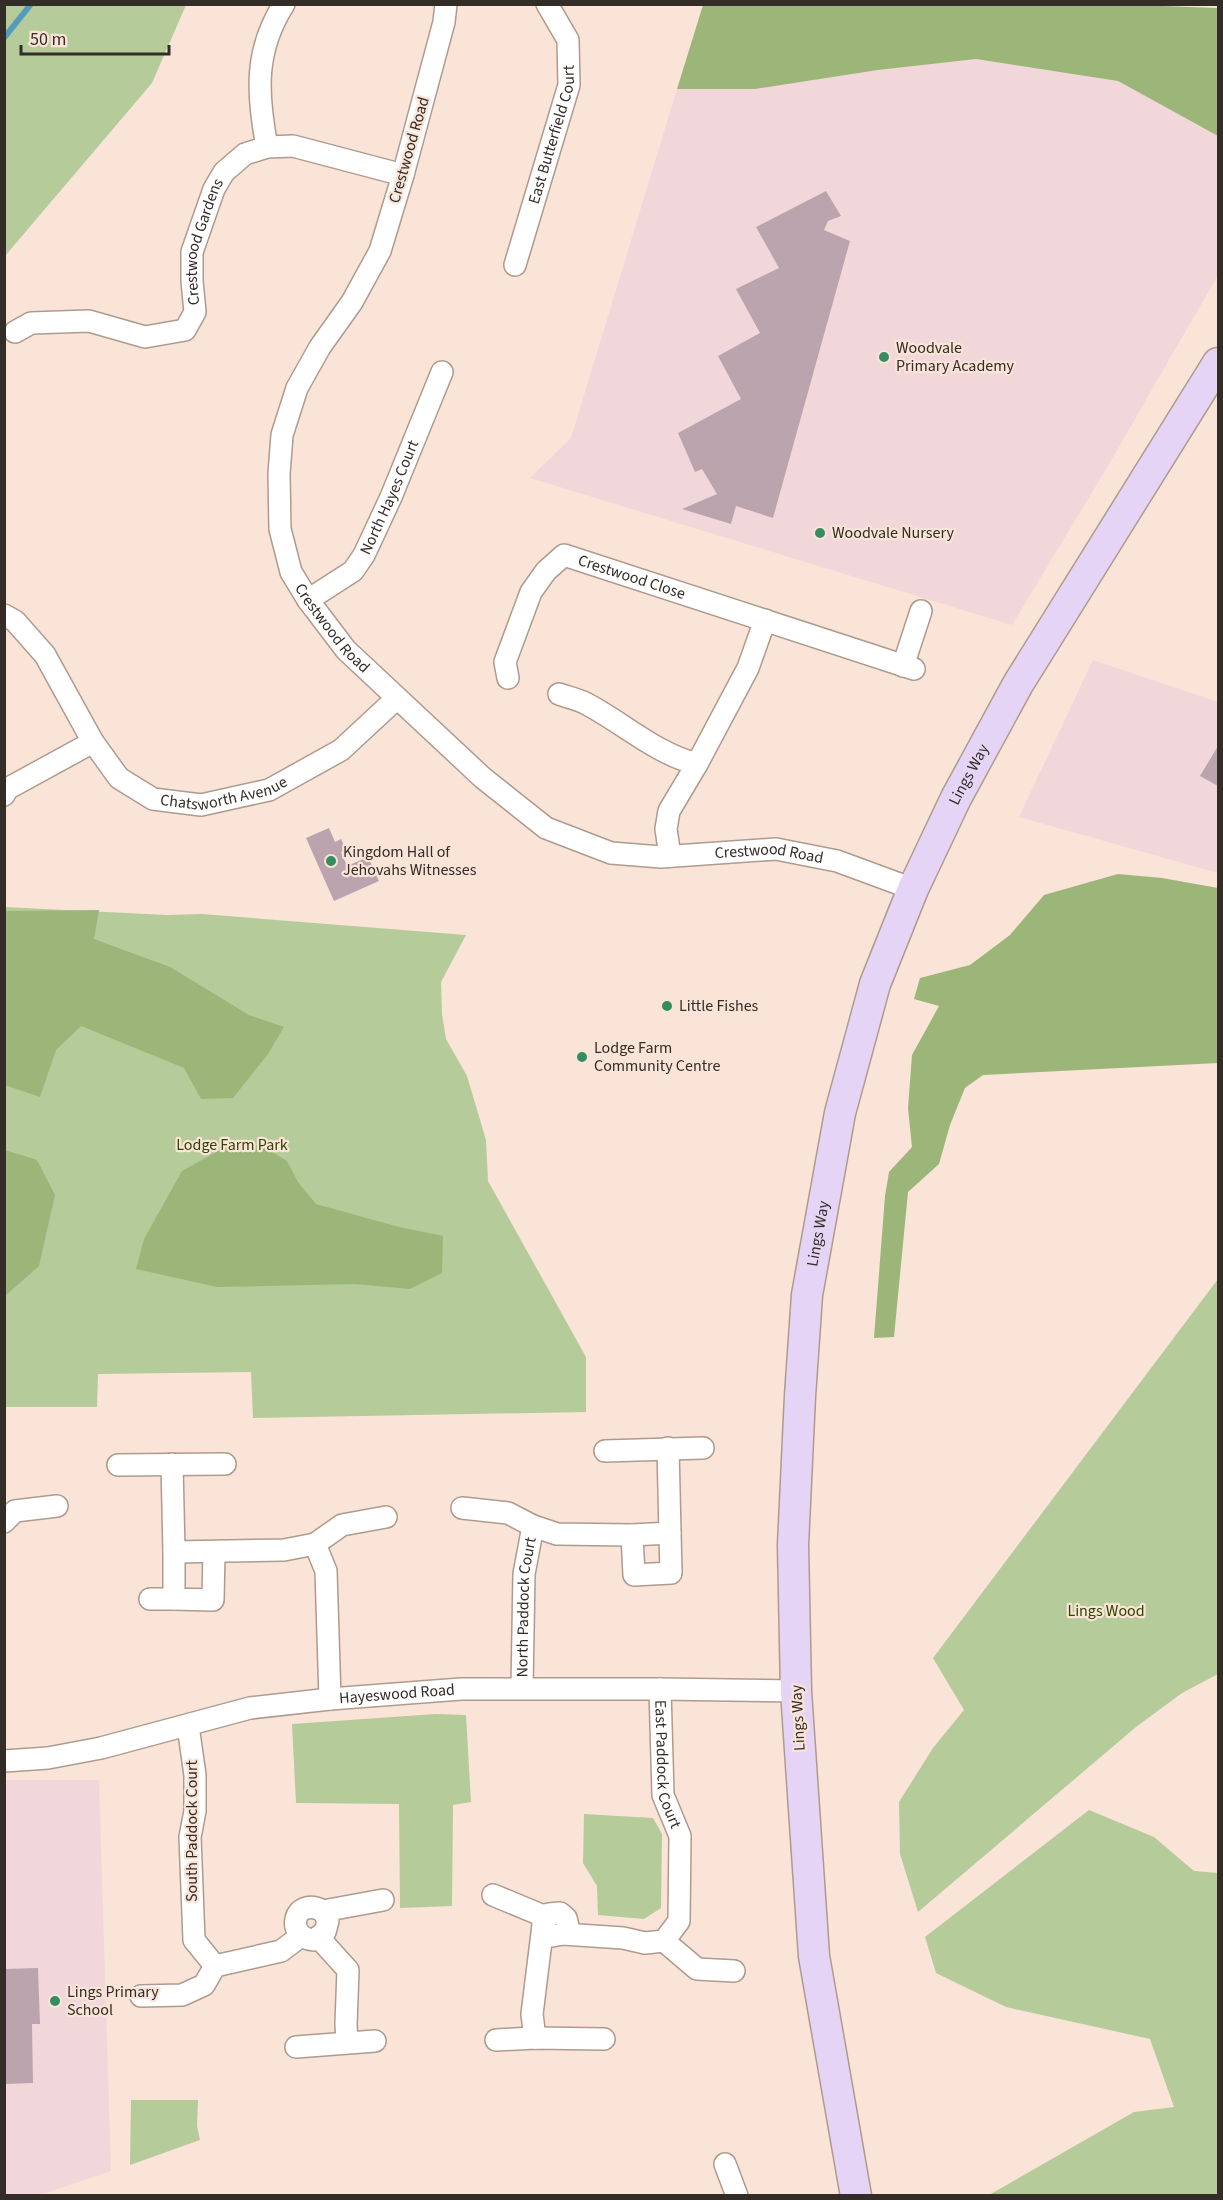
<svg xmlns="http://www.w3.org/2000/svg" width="1223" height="2200" font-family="'Source Sans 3',sans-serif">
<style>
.education{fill:#f2d7da}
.green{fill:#b5cb9a}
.forest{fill:#9bb678}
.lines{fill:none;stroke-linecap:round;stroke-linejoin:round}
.stream{stroke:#559bc0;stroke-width:6}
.building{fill:#bba4ad}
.street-casing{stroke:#ae9b8e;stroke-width:24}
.secondary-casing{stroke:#ae9b8e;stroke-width:33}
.street{stroke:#fff;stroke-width:21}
.secondary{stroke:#e5d4f5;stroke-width:30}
.poi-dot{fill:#348c60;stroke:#f9e4d7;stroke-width:2}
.labels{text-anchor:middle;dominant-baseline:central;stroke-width:4.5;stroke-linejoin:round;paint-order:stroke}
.street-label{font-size:16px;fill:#332c27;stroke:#f9e4d7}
.poi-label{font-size:16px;fill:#332c27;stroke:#f9e4d7;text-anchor:start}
.park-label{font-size:16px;fill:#2f4600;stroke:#f9e4d7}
</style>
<rect width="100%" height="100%" fill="#f9e4d7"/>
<!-- education -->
<g class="education">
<polygon points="976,59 1118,81 1218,136 1218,275 1105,471 1012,625 530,478 571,438 677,89 755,89 878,70"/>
<polygon points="1093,660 1218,702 1218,873 1019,817"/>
<polygon points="5,1780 99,1780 111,2171 40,2195 5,2196"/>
</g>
<!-- green -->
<g class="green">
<polygon points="5,4 186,5 152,83 5,256"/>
<polygon points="4,907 167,915 202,914 466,935 441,982 442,1014 446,1039 467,1076 486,1140 488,1181 586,1357 586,1412 253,1418 251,1372 98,1374 97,1407 5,1407"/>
<polygon points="1218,1279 1218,1674 1182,1693 1136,1727 918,1912 900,1854 899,1802 933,1748 964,1710 933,1658"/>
<polygon points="436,1714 466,1715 471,1802 453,1805 452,1906 400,1908 399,1804 296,1803 292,1724"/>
<polygon points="1089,1810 1154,1837 1194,1871 1218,1873 1218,2195 989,2195 1134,2112 1174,2107 1150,2039 1006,2007 936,1973 925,1937"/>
<polygon points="584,1814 653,1818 662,1834 661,1908 644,1919 598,1915 597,1886 583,1863"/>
<polygon points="131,2100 198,2100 197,2126 200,2140 130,2165"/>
</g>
<!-- forest -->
<g class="forest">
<polygon points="1134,5 1218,8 1218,136 1118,81 976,59 878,70 755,89 677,89 703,5"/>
<polygon points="1118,874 1162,878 1218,888 1218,1063 983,1075 965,1088 950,1125 939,1164 908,1192 894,1337 874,1338 885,1196 889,1172 912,1147 908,1108 912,1055 939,1006 914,999 920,978 970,965 1010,935 1044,895"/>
<polygon points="99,910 94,939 170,967 249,1015 284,1027 268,1054 233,1098 201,1099 184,1068 81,1026 56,1050 40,1097 5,1085 5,911"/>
<polygon points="234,1142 262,1146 287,1161 298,1182 316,1204 399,1227 443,1236 442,1273 410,1289 355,1284 217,1287 136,1269 144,1239 182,1171"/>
<polygon points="5,1150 37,1160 55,1195 39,1266 5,1296"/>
</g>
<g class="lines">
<!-- stream -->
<polyline class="stream" points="4,38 31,4"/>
</g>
<!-- building -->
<g class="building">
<polygon points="826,191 841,216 828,221 824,230 850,241 773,518 736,506 731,524 682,509 717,494 702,469 695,472 678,433 741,399 718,356 760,333 736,289 779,268 756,227"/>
<polygon points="1218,746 1218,786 1200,776"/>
<polygon points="329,828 335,842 341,839 346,850 341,852 347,866 368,857 379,881 334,901 306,838"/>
<polygon points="38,1968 40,2024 32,2024 33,2083 4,2084 4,1969"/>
</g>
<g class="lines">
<defs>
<g id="street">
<path id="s1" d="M446,4L444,22L403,175L380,251L352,302L320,347L297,388L282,435L279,474L280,529L291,572L308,600L346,650L483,778L546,828L611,853L661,857L776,849L837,861L913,889"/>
<path d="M267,147C257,94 254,51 284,4"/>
<path id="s2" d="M515,265L569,85L568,40L547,4"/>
<path id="s3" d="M15,332L31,323L89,321L145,337L185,330L195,312L192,281V252L214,189L224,172L245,154L267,147L293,146L403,175"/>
<path id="s4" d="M308,600L353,571L364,555L391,497L442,372"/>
<path id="s5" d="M4,615L15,621L45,655L93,742L119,778L153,799L201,805L269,790L341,750L396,699"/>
<polyline points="903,666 921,611"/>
<path id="s6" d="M508,678L505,662L531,592L546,571L564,555L914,669"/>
<path d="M559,694C567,697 577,699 585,703C622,722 656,754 697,764"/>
<polyline points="4,795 7,789 93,742"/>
<polyline points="670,856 666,829 669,811 697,764 748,668 765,620"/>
<polyline points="605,1451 703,1448"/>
<polyline points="172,1464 174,1552 284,1550 315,1544 326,1571 330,1699"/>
<polyline points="118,1465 225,1464"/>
<polyline points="462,1508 508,1513 533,1526"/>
<polyline points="4,1522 15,1511 57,1506"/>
<polyline points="632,1535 634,1575 671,1573 670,1533"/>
<polyline points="315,1544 342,1525 386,1517"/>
<polyline points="174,1552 174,1599 213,1600 214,1552"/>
<polyline points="150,1599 174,1599"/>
<path id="s7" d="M522,1688L524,1574L533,1526L557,1534L632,1535L670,1533L668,1448"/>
<path id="s8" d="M660,1689L663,1795L680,1836L679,1921L664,1941"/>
<polyline points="188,1726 195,1775 195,1811 190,1837 194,1940 215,1966"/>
<path id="s9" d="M4,1761L48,1758L101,1748L250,1708L330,1699L461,1689H660L796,1691"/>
<polyline points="493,1895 546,1917"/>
<path d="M323,1911L328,1921L325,1932L314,1940C284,1938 293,1895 323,1911L383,1900"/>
<polyline points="563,1934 568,1926 566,1918 560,1913 549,1914 543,1925 546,1932 552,1936 563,1934 623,1938 645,1943 664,1941 697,1969 734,1971"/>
<polyline points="319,1938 348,1970 346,2024 347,2042"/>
<polyline points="141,1996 182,1995 204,1985 215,1966 281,1951 301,1936"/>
<polyline points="535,2038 532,2014 543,1925"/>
<polyline points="496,2040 535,2038 604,2039"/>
<polyline points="296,2047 375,2041"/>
<polyline points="725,2164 737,2196"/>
</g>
<g id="secondary">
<path id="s10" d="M856,2196L814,1956L796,1691L793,1545L800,1396L807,1295L840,1113L875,984L913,889L956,798L1018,684L1218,363"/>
</g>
</defs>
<!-- street casing -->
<use href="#street" class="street-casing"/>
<!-- secondary casing -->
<use href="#secondary" class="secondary-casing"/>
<!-- street -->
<use href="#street" class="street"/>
<!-- secondary -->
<use href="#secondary" class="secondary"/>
</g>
<!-- markers -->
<g class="poi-dot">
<circle cx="884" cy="357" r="6"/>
<circle cx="820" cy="533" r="6"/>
<circle cx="331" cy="861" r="6"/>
<circle cx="667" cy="1006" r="6"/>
<circle cx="582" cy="1057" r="6"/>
<circle cx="55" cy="2001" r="6"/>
</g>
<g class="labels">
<!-- street labels -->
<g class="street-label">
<text stroke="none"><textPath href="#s2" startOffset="136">East Butterfield Court</textPath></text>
<text transform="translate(409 150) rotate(-74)">Crestwood Road</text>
<text stroke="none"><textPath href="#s3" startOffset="268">Crestwood Gardens</textPath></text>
<text stroke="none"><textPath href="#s4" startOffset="136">North Hayes Court</textPath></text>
<text stroke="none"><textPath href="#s6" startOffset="212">Crestwood Close</textPath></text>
<text stroke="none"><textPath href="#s1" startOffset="674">Crestwood Road</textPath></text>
<text stroke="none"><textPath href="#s10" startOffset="1454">Lings Way</textPath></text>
<text stroke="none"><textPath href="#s5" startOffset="314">Chatsworth Avenue</textPath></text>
<text stroke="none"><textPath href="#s1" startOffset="1196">Crestwood Road</textPath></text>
<text stroke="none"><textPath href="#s10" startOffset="968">Lings Way</textPath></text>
<text stroke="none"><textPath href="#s7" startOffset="81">North Paddock Court</textPath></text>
<text stroke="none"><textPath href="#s9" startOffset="400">Hayeswood Road</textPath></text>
<text transform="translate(798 1718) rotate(-93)">Lings Way</text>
<text stroke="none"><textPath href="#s8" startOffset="76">East Paddock Court</textPath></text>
<text transform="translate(192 1831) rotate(-90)">South Paddock Court</text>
</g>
<!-- poi labels -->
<g class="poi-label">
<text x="896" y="348">Woodvale<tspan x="896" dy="18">Primary Academy</tspan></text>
<text x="832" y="533">Woodvale Nursery</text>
<text x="343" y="852">Kingdom Hall of<tspan x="343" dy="18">Jehovahs Witnesses</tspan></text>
<text x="679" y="1006">Little Fishes</text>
<text x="594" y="1048">Lodge Farm<tspan x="594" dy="18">Community Centre</tspan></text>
<text x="67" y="1992">Lings Primary<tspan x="67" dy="18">School</tspan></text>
</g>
<!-- park labels -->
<g class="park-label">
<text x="232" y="1145">Lodge Farm Park</text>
<text x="1106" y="1611">Lings Wood</text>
</g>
</g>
<!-- border -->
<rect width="1223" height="2200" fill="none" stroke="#332c27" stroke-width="12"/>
<!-- scale -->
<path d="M21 45v9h148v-9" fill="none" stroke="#332c27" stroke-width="3"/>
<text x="30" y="45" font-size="18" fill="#332c27" stroke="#f9e4d7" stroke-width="4.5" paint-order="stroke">50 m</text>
</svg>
